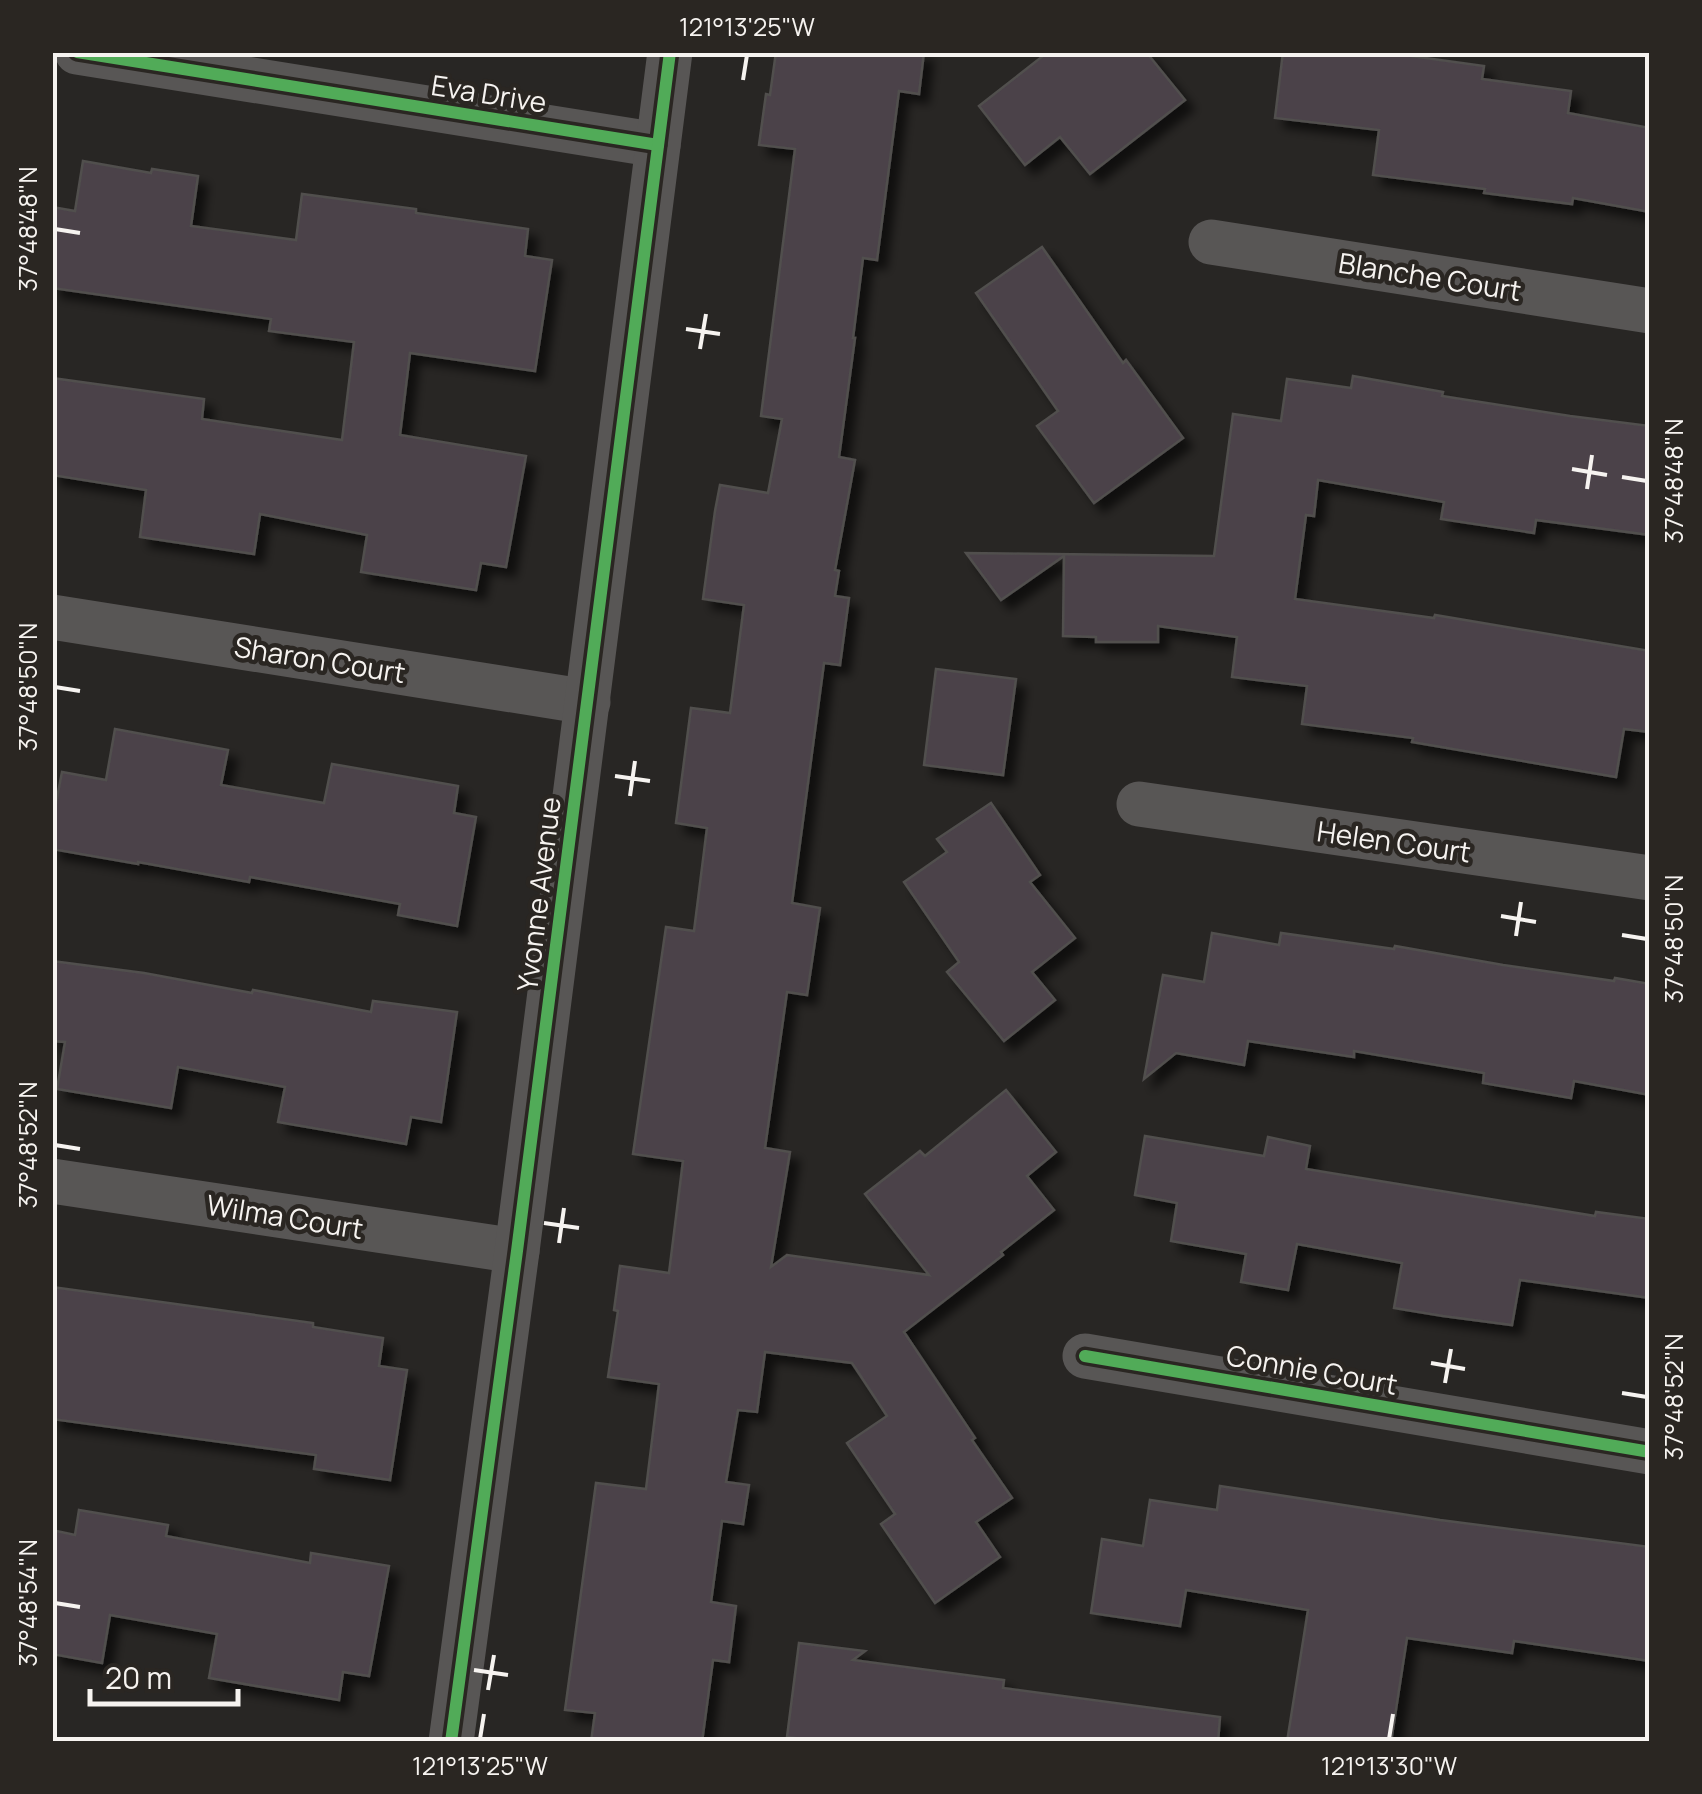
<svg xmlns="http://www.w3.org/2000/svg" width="1702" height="1794" font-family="Manrope,sans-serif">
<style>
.building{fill:#4b424a;stroke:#514f4e;stroke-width:2.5;filter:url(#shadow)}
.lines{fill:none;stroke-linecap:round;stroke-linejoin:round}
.minor{stroke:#585655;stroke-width:45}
.cycleway-casing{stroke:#2a2622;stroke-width:19}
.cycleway{stroke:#51ab58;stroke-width:12}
.ticks{fill:none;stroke:#f6f3f0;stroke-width:4}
.labels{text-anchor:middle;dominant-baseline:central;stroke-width:9;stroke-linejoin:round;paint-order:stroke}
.street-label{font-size:28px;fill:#f6f3f0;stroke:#2a2622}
.neatline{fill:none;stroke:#f6f3f0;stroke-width:4}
.ticks-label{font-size:25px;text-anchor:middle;fill:#f6f3f0}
</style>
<defs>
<filter id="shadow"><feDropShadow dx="9" dy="9" stdDeviation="5" flood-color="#0009"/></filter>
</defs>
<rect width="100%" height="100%" fill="#282624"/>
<!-- building -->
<g class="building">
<polygon points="776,52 924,52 919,94 899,91 877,260 863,258 853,338 855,338 839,457 855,460 835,570 839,571 835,596 849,598 840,665 824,663 792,903 820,908 807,995 787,992 765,1148 790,1152 771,1267 787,1255 929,1275 865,1194 920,1151 925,1156 1006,1090 1056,1152 1027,1176 1054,1210 1001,1252 1003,1255 904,1332 975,1438 972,1440 1012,1498 976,1522 1000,1557 935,1603 881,1524 895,1514 847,1443 887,1416 852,1363 765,1352 757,1412 738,1410 726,1482 749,1485 743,1524 722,1521 711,1602 736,1606 729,1662 713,1660 702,1742 591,1742 595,1713 565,1710 596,1483 646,1489 659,1384 608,1377 618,1311 614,1310 620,1266 669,1273 683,1161 633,1154 666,927 694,931 707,828 676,823 691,708 730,713 744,605 703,599 715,511 720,485 768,493 782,419 761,416 795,149 759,145 766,94 770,95"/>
<polygon points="1048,52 1146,52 1185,100 1090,174 1060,137 1025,165 979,106"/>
<polygon points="1283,52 1382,52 1484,66 1482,79 1571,91 1568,113 1650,128 1650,212 1573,198 1572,204 1484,193 1485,189 1373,175 1379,130 1275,118"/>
<polygon points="83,161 151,173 152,169 198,176 191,226 296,240 302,194 416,209 416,213 528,229 525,256 552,260 535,371 410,353 400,435 526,456 506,567 481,563 476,590 361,572 367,535 260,514 254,554 140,537 146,490 52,475 52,378 204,399 202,419 342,440 354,342 269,331 271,319 52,288 52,207 75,211"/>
<polygon points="1042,247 1123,363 1126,360 1183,438 1094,503 1037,426 1058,411 976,293"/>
<polygon points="1353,376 1443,392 1442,396 1570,416 1650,426 1650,535 1536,520 1534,533 1441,519 1444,502 1318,480 1314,516 1306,515 1295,599 1434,618 1435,615 1650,651 1650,732 1624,729 1616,777 1412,742 1413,738 1302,724 1307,686 1232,677 1237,637 1158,626 1158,642 1096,642 1096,637 1063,636 1064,556 1001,600 966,553 1214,556 1233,414 1281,421 1287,379 1351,388"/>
<polygon points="936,669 1016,679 1003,775 924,765"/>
<polygon points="115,729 228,750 221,785 324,803 332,764 458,786 454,813 476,817 457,926 398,915 400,904 250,877 249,882 138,862 138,864 52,849 52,824 62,772 106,780"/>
<polygon points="991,803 1040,875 1030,882 1075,938 1032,972 1055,1000 1004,1041 947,972 959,962 904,882 947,852 937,839"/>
<polygon points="1212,933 1279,945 1281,933 1394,949 1395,946 1503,965 1614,981 1615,978 1650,984 1650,1095 1574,1081 1571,1098 1483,1083 1484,1073 1354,1051 1354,1057 1248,1041 1244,1065 1176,1053 1144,1079 1163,975 1204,982"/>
<polygon points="52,961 144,973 252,993 253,990 371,1012 373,1001 457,1012 441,1122 411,1117 406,1144 278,1122 285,1087 178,1067 171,1108 57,1089 65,1042 52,1041"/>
<polygon points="1145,1136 1264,1156 1268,1137 1310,1146 1306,1169 1595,1216 1596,1212 1650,1219 1650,1298 1520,1280 1512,1325 1443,1316 1394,1308 1402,1263 1297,1244 1288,1290 1241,1282 1246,1254 1171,1241 1177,1203 1135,1195"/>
<polygon points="52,1287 313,1323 313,1327 383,1338 379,1366 407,1370 390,1480 314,1469 316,1455 52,1419"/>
<polygon points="1220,1486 1440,1520 1650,1547 1650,1661 1514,1641 1512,1653 1407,1638 1391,1742 1287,1742 1308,1610 1186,1590 1180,1626 1091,1613 1102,1539 1143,1546 1150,1500 1217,1510"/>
<polygon points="79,1510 168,1525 166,1536 310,1563 311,1553 389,1566 369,1676 343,1672 339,1700 209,1678 217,1634 110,1615 102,1663 52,1654 52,1530 75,1535"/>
<polygon points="799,1643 865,1651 853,1660 1004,1680 1003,1688 1220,1717 1218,1742 826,1742 787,1737"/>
</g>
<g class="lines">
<!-- minor -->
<g class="minor">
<polyline points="77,52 658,145"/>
<polyline points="1211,242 1650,311"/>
<polyline points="52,617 588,702"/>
<polyline points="1139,804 1650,878"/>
<polyline points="52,1181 517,1251"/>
<polyline points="1085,1356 1650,1452"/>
<polyline points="451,1742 517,1251 670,52"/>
</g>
<defs>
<g id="cycleway">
<polyline points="77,52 658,145"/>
<polyline points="1085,1356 1650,1452"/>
<polyline points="451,1742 517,1251 670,52"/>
</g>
</defs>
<!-- cycleway casing -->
<use href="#cycleway" class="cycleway-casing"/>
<!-- cycleway -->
<use href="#cycleway" class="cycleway"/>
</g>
<!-- ticks -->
<path class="ticks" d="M743,80L747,55M55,229L80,233M686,329L720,334M700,349L706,314M1572,469L1607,475M1622,477L1647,481M1587,489L1592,455M55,687L80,691M615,776L650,781M630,796L635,761M1501,916L1536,922M1622,935L1647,939M1516,936L1521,902M55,1145L80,1149M544,1223L579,1228M559,1243L564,1208M1431,1363L1465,1369M1445,1383L1451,1349M1622,1393L1647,1397M55,1603L80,1607M474,1670L508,1675M488,1690L494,1655M480,1739L484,1714M1389,1739L1393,1714"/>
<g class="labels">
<!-- street labels -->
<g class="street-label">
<text transform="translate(489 93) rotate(9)">Eva Drive</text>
<text transform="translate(1430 276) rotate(9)">Blanche Court</text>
<text transform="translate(320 659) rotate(9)">Sharon Court</text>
<text transform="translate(1394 841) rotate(8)">Helen Court</text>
<text transform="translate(538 894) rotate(-83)">Yvonne Avenue</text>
<text transform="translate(285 1216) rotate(9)">Wilma Court</text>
<text transform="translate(1312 1369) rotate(10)">Connie Court</text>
</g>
</g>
<!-- border -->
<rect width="1702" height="1794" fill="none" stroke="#2a2622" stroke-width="110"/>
<!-- scale -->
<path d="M90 1689v15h148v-15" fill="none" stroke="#f6f3f0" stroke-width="5"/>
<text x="105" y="1689" font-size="30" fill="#f6f3f0" stroke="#2a2622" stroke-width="8" paint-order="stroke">20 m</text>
<rect x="55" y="55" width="1592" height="1684" class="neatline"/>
<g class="ticks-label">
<text x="747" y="36">121°13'25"W</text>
<text transform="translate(28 229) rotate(-90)" y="9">37°48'48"N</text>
<text transform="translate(1674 481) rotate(-90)" y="9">37°48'48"N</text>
<text transform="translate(28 687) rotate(-90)" y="9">37°48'50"N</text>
<text transform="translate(1674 939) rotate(-90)" y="9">37°48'50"N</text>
<text transform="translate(28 1145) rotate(-90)" y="9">37°48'52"N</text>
<text transform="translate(1674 1397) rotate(-90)" y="9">37°48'52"N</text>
<text transform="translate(28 1603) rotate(-90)" y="9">37°48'54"N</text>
<text x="480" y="1775">121°13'25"W</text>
<text x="1389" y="1775">121°13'30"W</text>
</g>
</svg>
